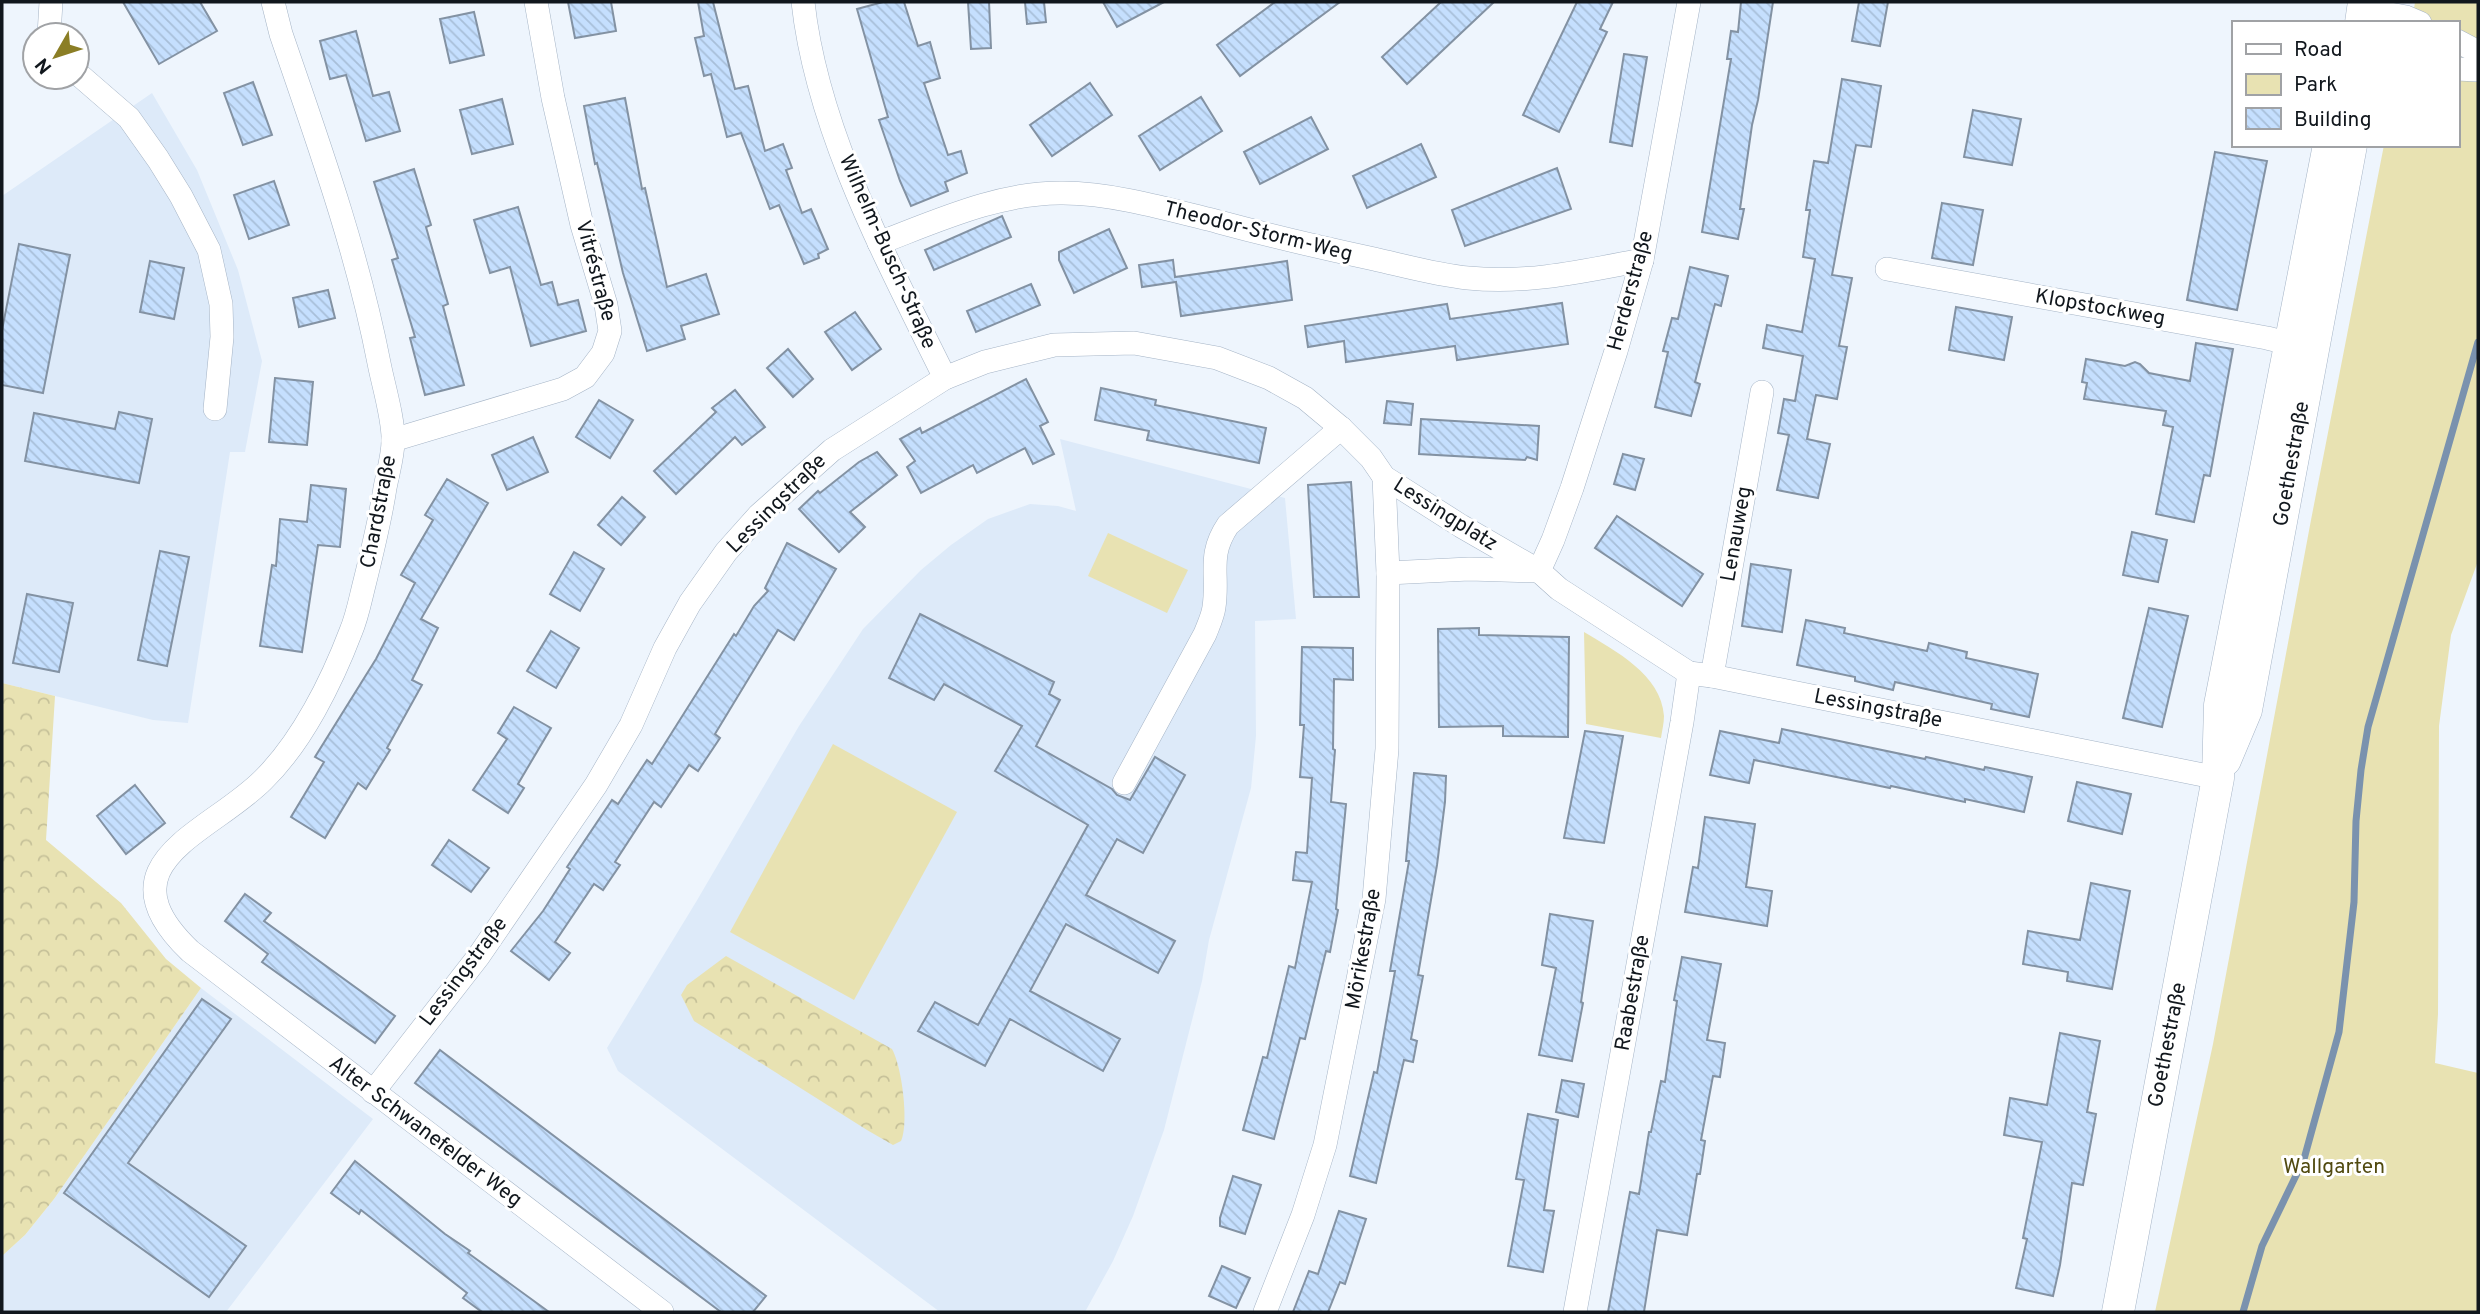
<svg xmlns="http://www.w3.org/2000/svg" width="2480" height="1314" font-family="Overpass,sans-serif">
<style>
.built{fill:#ddeaf9}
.green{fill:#e8e2b2}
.forest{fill:url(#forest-crowns)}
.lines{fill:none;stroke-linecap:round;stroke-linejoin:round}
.stream{stroke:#7a92ae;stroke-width:7}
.building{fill:url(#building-back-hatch);stroke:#8392a3;stroke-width:2}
.minor-casing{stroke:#a5b4c6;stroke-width:24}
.secondary-casing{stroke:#a5b4c6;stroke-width:33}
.minor{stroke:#fff;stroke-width:23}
.secondary{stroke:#fff;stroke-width:32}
.labels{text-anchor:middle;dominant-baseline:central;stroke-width:6;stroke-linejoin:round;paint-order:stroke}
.street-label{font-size:21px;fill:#11171d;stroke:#fff}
.park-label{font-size:21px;fill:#514a10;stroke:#fff}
</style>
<defs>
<pattern id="forest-crowns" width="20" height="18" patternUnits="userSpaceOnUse" patternTransform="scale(1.75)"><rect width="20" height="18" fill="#e8e2b2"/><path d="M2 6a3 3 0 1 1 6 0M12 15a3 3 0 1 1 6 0" fill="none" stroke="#c6c199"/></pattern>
<pattern id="building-back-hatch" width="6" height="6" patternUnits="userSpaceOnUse" patternTransform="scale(1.75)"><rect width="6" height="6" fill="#c5dffe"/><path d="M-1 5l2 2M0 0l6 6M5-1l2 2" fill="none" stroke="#a8bfd9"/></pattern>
</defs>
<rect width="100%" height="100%" fill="#eef5fd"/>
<!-- built -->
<g class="built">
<polygon points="152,93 197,170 238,270 262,361 245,452 230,452 188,723 153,720 2,683 2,196"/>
<polygon points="1060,439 1285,498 1296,619 1255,621 1256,736 1251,788 1209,940 1202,981 1164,1130 1133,1216 1113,1261 1085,1312 940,1312 618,1071 607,1048 696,902 799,726 863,629 921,570 951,545 988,519 1030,504 1058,506 1076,511"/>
<polygon points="201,988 373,1119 226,1312 2,1312 2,1256 25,1235 54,1199"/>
</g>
<!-- green -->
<g class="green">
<polygon points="2415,2 2478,2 2478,561 2451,635 2439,726 2438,1014 2435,1063 2478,1073 2478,1312 2155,1312 2213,1044 2311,520 2384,145 2457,145 2457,23 2412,23"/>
<polygon points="1108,533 1188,570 1167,613 1088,576"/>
<path d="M1584,632C1615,651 1661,674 1664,716C1664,723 1662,731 1661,738L1586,724Z"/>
<polygon points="833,744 957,812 854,1000 730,932"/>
</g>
<!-- forest -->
<g class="forest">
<polygon points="2,683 55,696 46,840 121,903 166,959 201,988 54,1199 25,1235 2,1256"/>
<path d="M726,956L892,1049C902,1067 909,1123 901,1141L893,1145L867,1130L694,1021L681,995L687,985Z"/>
</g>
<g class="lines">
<!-- stream -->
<polyline class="stream" points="2243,1312 2262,1246 2304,1159 2339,1032 2354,902 2356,821 2361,770 2368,727 2478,342"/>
</g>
<!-- building -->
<g class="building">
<polygon points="123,2 200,2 217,31 159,64"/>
<polygon points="568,2 611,2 616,31 575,38"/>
<polygon points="698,2 713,2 735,89 748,86 765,151 783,144 792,168 786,170 802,213 811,209 828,249 818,254 819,258 804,264 779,205 770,209 741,133 727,137 711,74 704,76 695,38 704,36"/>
<polygon points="883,2 904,2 918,46 930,42 940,78 924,83 948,155 961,151 967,173 945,182 948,191 911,206 900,181 879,120 888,117 857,9"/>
<polygon points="968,2 989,2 991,48 971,49"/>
<polygon points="1025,2 1044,2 1046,22 1027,24"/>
<polygon points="1103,2 1164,2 1117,27"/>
<polygon points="1275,2 1340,2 1240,76 1217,45"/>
<polygon points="1441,2 1494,2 1407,84 1382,57"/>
<polygon points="1577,2 1613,2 1600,29 1607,32 1559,132 1523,115"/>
<polygon points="1741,2 1773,2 1758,100 1752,125 1740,209 1744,209 1738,239 1702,232 1731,59 1727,59 1731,31 1738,32"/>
<polygon points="1859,2 1888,2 1880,46 1852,41"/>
<polygon points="474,12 484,55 450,63 440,19"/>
<polygon points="356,31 373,96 389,92 400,131 366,141 346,75 330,79 320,41"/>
<polygon points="1624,54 1647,57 1632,146 1610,142"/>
<polygon points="1842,79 1881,86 1871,147 1856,145 1832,275 1852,278 1839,346 1847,347 1837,399 1816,395 1807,439 1830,444 1818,498 1777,490 1789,435 1778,433 1784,399 1795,401 1803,356 1763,348 1767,325 1802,332 1815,259 1803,257 1810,210 1806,210 1810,185 1814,161 1828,163"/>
<polygon points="253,82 272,135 243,145 224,93"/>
<polygon points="1090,83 1112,115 1052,156 1030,125"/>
<polygon points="1201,97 1222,131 1160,170 1139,136"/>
<polygon points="625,98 642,189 645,188 667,287 706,274 719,314 681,326 685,339 647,351 623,273 597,163 595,164 584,106"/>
<polygon points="502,99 513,144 472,154 460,110"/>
<polygon points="1973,110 2021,119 2012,165 1964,157"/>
<polygon points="1311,117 1328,149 1260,184 1244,152"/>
<polygon points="1421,144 1436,177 1367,208 1353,176"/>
<polygon points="2215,152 2267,161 2237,310 2187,300"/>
<polygon points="1557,168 1571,209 1465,246 1452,210"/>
<polygon points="414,169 431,225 426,227 448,304 443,306 464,385 425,395 410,338 415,337 392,260 398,258 374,182"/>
<polygon points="274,181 289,225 249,239 234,195"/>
<polygon points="1942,203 1983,210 1973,265 1932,258"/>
<polygon points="518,207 541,285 552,282 558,305 578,300 586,331 531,346 510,267 490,273 474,220"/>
<polygon points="1002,216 1011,237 934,270 925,250"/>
<polygon points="1109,229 1127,268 1074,293 1059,260 1059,252"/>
<polygon points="19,244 70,255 43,393 2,385 2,330"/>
<polygon points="1173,260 1175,277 1287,261 1292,300 1181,316 1176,282 1142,287 1139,265"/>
<polygon points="150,261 184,268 174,319 140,312"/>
<polygon points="1690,267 1728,276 1721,306 1715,304 1695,382 1700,384 1691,416 1655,407 1668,352 1663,351 1672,318 1678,319"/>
<polygon points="1031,284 1040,305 976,332 967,311"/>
<polygon points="328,290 335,318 299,327 293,298"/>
<polygon points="1562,303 1568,344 1457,360 1455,346 1346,362 1344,341 1308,347 1305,326 1447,304 1450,319"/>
<polygon points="1956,307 2012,317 2004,360 1949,350"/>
<polygon points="855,312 881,349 852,370 825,332"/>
<polygon points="2196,343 2233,349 2210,476 2204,475 2194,522 2156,514 2173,427 2163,425 2166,411 2084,399 2087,383 2082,382 2086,359 2125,366 2135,362 2140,364 2149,373 2190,381"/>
<polygon points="788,349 813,379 793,397 767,368"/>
<polygon points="275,378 313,382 307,445 269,442"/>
<polygon points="1026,379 1048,422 1040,426 1054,454 1033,464 1025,448 977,473 973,465 921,493 907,467 915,461 900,439 920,428 922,433"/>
<polygon points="1101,388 1156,400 1155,405 1266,428 1259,463 1147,440 1149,431 1095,420"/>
<polygon points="735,390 765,427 742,445 735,437 676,494 654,471 716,412 712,408"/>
<polygon points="599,400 633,420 610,458 576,437"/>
<polygon points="1387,401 1413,404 1411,425 1384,423"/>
<polygon points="119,412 152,419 139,483 25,461 34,413 115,429"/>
<polygon points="1421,419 1539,426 1537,460 1527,457 1525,460 1419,454"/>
<polygon points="533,437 548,472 507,490 492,455"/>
<polygon points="877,452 897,475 850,512 865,527 839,552 799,509 818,491 820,493 859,462"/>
<polygon points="1623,454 1644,459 1635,490 1614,484"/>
<polygon points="447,479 488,503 421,619 438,628 412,680 422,685 387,748 390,750 366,789 358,783 325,838 291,817 324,762 315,757 376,659 415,583 401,575 433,520 425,515"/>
<polygon points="1351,482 1359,597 1314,597 1308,485"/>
<polygon points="311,485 346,489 340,547 318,545 302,652 260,646 272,565 276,566 280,519 307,522"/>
<polygon points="622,497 645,517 621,545 598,525"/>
<polygon points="1617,516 1703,574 1682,606 1595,548"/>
<polygon points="2132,532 2167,540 2158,582 2123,575"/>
<polygon points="787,543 836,569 794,640 778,630 715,734 720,738 698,771 689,765 661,807 654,802 615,862 620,865 603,890 594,884 555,942 570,953 549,980 511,951 543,911 570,869 567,867 612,800 618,804 647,760 652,764 734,634 736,636 754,606 768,591 765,588"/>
<polygon points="160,551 189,557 167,666 138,660"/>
<polygon points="574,552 604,569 580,611 550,594"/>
<polygon points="1751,564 1791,570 1782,632 1742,626"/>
<polygon points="27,594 73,603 59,672 13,663"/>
<polygon points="2149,608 2188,616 2162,727 2123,718"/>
<polygon points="920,614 1054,682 1049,694 1060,700 1036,746 1112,789 1117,795 1130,800 1155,757 1185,775 1143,853 1117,839 1086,895 1175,941 1158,973 1066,924 1030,991 1120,1039 1103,1071 1010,1019 985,1066 918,1031 935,1002 978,1025 1088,825 995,771 1022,726 944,684 934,700 889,678"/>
<polygon points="1806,620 1845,628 1844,633 1927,651 1929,643 1967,652 1966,658 2038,674 2029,717 1991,709 1992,704 1895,682 1893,690 1855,681 1855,677 1797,665"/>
<polygon points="1479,628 1479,635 1569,637 1568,737 1503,736 1503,726 1439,727 1438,629"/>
<polygon points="551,631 579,648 556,688 527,671"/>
<polygon points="1302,647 1353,648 1353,680 1334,679 1333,749 1335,750 1331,802 1346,804 1336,909 1338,910 1330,952 1326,951 1305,1039 1300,1038 1274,1139 1243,1130 1263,1057 1267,1058 1289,966 1295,968 1312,882 1293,880 1296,852 1307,853 1312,778 1300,777 1304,725 1300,725"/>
<polygon points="514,707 551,728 518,784 524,788 508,813 473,790 507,739 498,733"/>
<polygon points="1782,729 1925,759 1926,757 1984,770 1985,767 2032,777 2024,812 1965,799 1965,802 1891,786 1890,788 1754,760 1749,783 1710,775 1720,731 1779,743"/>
<polygon points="1585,731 1623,736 1604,843 1564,838"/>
<polygon points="1414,773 1446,776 1445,802 1437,865 1418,975 1423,976 1411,1039 1417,1041 1413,1062 1404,1060 1376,1183 1350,1176 1374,1072 1377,1073 1395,971 1390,971 1409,861 1406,861"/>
<polygon points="2077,782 2131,794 2122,834 2068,821"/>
<polygon points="135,785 165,823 126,854 97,816"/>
<polygon points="1705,817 1755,824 1746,887 1772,891 1767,926 1685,912 1693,867 1698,868"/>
<polygon points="449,840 489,868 471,892 432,865"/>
<polygon points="2091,883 2130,891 2112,989 2067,981 2068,972 2023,964 2028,931 2080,940"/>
<polygon points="245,894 271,913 264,921 395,1016 375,1043 262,962 268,954 225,921"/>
<polygon points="1550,914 1593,921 1581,1002 1583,1003 1572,1061 1539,1055 1556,968 1542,965"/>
<polygon points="1682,957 1721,964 1707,1040 1725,1043 1720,1077 1713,1076 1701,1140 1705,1141 1700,1174 1697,1174 1687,1235 1657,1230 1644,1312 1608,1312 1630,1192 1639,1194 1649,1132 1651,1132 1661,1081 1665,1082 1677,1001 1674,1000"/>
<polygon points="202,999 231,1019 128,1163 246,1246 209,1297 64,1193"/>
<polygon points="2060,1033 2100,1041 2087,1112 2096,1114 2083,1185 2072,1183 2060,1265 2053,1296 2016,1288 2027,1239 2023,1238 2042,1142 2004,1135 2010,1098 2047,1105"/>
<polygon points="440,1050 766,1296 753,1312 721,1312 415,1083"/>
<polygon points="1562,1080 1584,1084 1578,1117 1556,1112"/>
<polygon points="1528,1114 1558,1120 1544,1210 1554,1211 1543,1272 1508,1266 1524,1180 1516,1179"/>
<polygon points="355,1161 445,1234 470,1251 468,1253 549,1312 482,1312 463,1298 467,1293 361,1210 359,1214 331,1193"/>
<polygon points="1233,1176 1261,1185 1245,1234 1220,1226 1220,1218"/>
<polygon points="1339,1211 1366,1219 1345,1284 1340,1282 1328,1312 1293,1312 1309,1271 1318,1274"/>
<polygon points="1222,1266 1250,1278 1236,1308 1209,1296"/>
</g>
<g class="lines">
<defs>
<g id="minor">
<path d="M273,2L281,34C318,142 357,250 379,363C383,384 394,420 393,441C393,456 388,472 385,488C380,521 372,553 364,585C360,601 357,617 351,631C332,681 302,742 263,780C209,834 98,863 190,951L662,1312"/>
<path d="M803,2C817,131 888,262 945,378"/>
<polyline points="2363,9 2406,17 2420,23"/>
<polyline points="49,35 51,2"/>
<polyline points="2457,41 2478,52"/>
<polyline points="2457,69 2478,70"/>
<polyline points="77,73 129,118 158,159 181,196 209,250 221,304 222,337 215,409"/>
<path d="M879,243C937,221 1000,192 1063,193C1113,193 1171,210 1219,222C1271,236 1322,248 1374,259C1405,266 1437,275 1468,278C1528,284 1584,271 1642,260"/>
<polyline points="1887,269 2267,338 2303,347"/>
<polyline points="393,440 563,389 585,377 603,353 610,331 606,305 582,225 553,98 536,2"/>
<polyline points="1388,573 1469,569 1539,571 1553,540 1572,488 1616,351 1642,260 1689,2"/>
<polyline points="1712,676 1762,392"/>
<path d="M1124,783L1205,634C1208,626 1213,616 1214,607C1219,574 1207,556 1228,525L1341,428"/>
<polyline points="373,1092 478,957 596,785 631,725 665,648 690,603 726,552 759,515 832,450 945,378 985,362 1054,345 1134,343 1217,358 1269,378 1305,398 1341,428 1371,458 1384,477 1461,526 1539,571 1559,589 1689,673 1712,676 2218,778"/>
<polyline points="1265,1312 1303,1215 1325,1145 1374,899 1387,749 1388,573 1384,477"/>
<polyline points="1575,1312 1682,722 1689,673"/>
</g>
<g id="secondary">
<polyline points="2361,23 2364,2"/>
<polyline points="2225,760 2246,710 2351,145"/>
<polyline points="2118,1312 2218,778 2220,705 2329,145"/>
</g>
</defs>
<!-- minor casing -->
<use href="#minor" class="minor-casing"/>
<!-- secondary casing -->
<use href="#secondary" class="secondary-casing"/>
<!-- minor -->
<use href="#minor" class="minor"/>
<!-- secondary -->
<use href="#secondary" class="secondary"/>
</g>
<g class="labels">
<!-- street labels -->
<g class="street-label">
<text transform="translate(1258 232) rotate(14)">Theodor-Storm-Weg</text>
<text transform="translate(887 252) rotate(66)">Wilhelm-Busch-Straße</text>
<text transform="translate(595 271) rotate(75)">Vitréstraße</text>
<text transform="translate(1631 291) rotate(-75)">Herderstraße</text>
<text transform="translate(2100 308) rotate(10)">Klopstockweg</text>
<text transform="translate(2292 464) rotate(-80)">Goethestraße</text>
<text transform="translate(777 504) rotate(-45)">Lessingstraße</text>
<text transform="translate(379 512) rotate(-79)">Chardstraße</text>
<text transform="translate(1445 515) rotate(32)">Lessingplatz</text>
<text transform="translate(1737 534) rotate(-80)">Lenauweg</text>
<text transform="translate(1878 709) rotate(11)">Lessingstraße</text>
<text transform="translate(1364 949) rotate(-80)">Mörikestraße</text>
<text transform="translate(464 972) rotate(-53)">Lessingstraße</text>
<text transform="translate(1633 993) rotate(-80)">Raabestraße</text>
<text transform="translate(2168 1045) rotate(-79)">Goethestraße</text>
<text transform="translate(425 1132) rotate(37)">Alter Schwanefelder Weg</text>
</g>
<!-- park labels -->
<g class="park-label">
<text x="2334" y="1167">Wallgarten</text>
</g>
</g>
<!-- border -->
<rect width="2480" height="1314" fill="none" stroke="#11171d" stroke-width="7"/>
<!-- legend -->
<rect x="2232" y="21" width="228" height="126" fill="#ffffff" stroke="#a0a2a5" stroke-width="2"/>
<rect x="2246" y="44" width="35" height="10" fill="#ffffff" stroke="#a0a2a5" stroke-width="2"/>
<text x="2294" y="56" font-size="21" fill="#11171d">Road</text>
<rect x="2246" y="74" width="35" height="21" fill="#e8e2b2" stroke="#a0a2a5" stroke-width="2"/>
<text x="2294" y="91" font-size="21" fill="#11171d">Park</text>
<rect x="2246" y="108" width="35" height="21" fill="url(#building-back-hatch)" stroke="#a0a2a5" stroke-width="2"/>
<text x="2294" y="126" font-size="21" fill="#11171d">Building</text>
<!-- north arrow -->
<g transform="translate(56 56) rotate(231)"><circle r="33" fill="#ffffff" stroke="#a0a2a5" stroke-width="2"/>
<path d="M0-5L12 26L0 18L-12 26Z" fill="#8b7e25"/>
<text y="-10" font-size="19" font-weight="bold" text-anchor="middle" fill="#11171d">N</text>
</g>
</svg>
